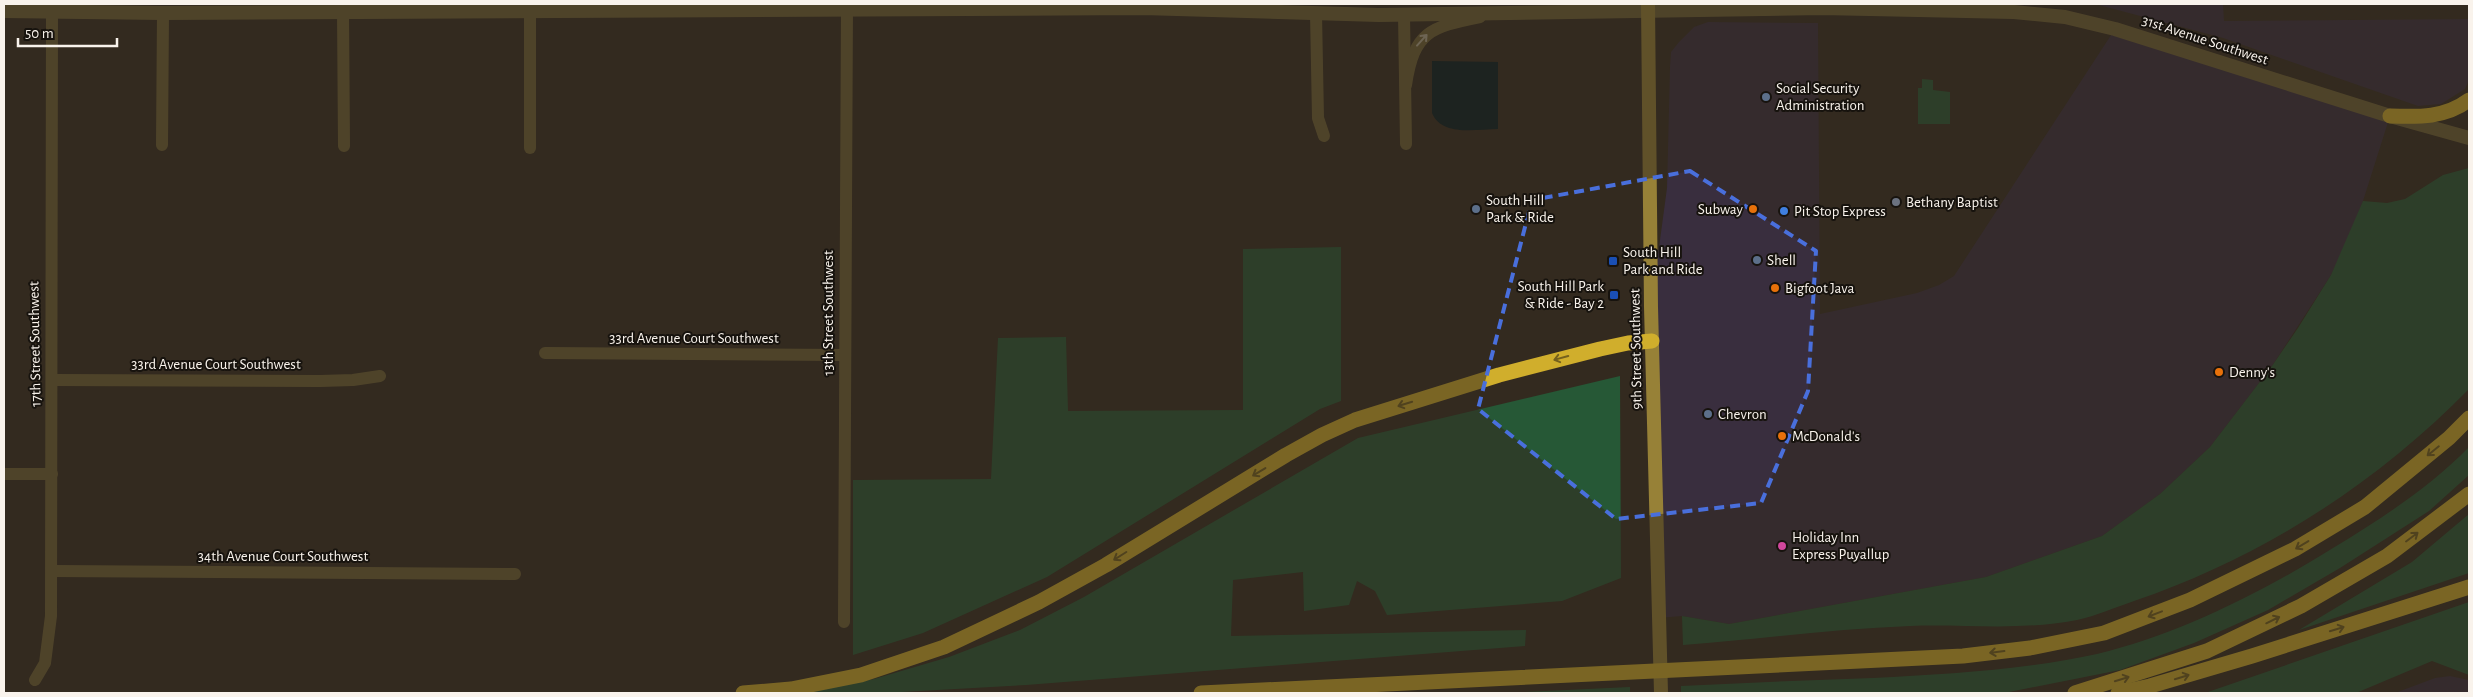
<svg xmlns="http://www.w3.org/2000/svg" width="2473" height="697" font-family="'Alegreya Sans',sans-serif">
<style>
.commercial{fill:#392e3e}
.green{fill:#265836}
.water{fill:#031b22}
.lines{fill:none;stroke-linecap:round;stroke-linejoin:round}
.minor{stroke:#706337;stroke-width:12}
.tertiary{stroke:#706337;stroke-width:14}
.secondary{stroke:#978137;stroke-width:14}
.motorway{stroke:#d0ae2c;stroke-width:15}
.oneway{stroke:#b4ab92}
.oneway2{stroke:#74601d}
.marked{fill:none;stroke:#496fdc;stroke-width:4;stroke-dasharray:10 6;stroke-linejoin:round}
.service-dot{fill:#5c6f8a;stroke:#17130e;stroke-width:2}
.worship-dot{fill:#6b7280;stroke:#17130e;stroke-width:2}
.food-dot{fill:#e8710a;stroke:#17130e;stroke-width:2}
.shop-dot{fill:#3f7fe0;stroke:#17130e;stroke-width:2}
.transit-dot{fill:#1a4fb4;stroke:#17130e;stroke-width:2}
.hotel-dot{fill:#d1479c;stroke:#17130e;stroke-width:2}
.labels{text-anchor:middle;dominant-baseline:central;stroke-width:4;stroke-linejoin:round;paint-order:stroke}
.street-label{font-size:15px;fill:#f9f3ec;stroke:#17130e}
.poi-label{font-size:15px;fill:#f9f3ec;stroke:#17130e;text-anchor:start}
</style>
<rect width="100%" height="100%" fill="#332a1f"/>
<!-- commercial -->
<g class="commercial">
<polygon points="2095,4 2223,4 2224,21 2469,19 2469,80 2465,89 2441,104 2418,106 2223,38"/>
<polygon points="1708,22 1818,23 1820,314 1917,293 1939,285 1954,276 2115,29 2390,116 2363,201 2347,241 2331,275 2272,366 2210,447 2160,494 2102,536 1986,577 1729,624 1682,616 1658,618 1651,307 1667,188 1670,67 1671,52 1679,42 1694,27"/>
<polygon points="2450,676 2469,680 2469,693 2395,693 2435,678"/>
</g>
<!-- green -->
<g class="green">
<polygon points="1922,79 1933,80 1933,90 1950,92 1950,124 1918,124 1918,88 1922,88"/>
<path d="M2469,168V389C2376,484 2261,558 2134,601C2116,607 2096,616 2077,620C2021,631 1966,624 1910,626C1834,629 1758,639 1683,645L1682,616L1729,624L1986,577L2102,536L2160,494L2210,447L2272,366L2298,328L2331,275L2363,201L2387,203L2405,199L2443,175Z"/>
<polygon points="1341,247 1341,401 1320,409 1047,577 923,633 853,655 853,480 991,479 998,338 1066,337 1068,411 1243,410 1243,249"/>
<polygon points="1620,376 1621,578 1562,601 1387,615 1375,591 1357,581 1349,605 1304,611 1303,572 1233,580 1231,636 1526,630 1525,646 1026,685 884,693 807,693 874,679 949,657 1020,630 1084,597 1358,438"/>
<path d="M2469,447V475L2429,511L2340,568L2268,610L2194,643L2120,670L2004,693H1681V686C1745,683 1809,680 1873,678C1947,674 2024,670 2097,654C2177,635 2263,592 2333,548C2381,519 2430,487 2469,447Z"/>
<polygon points="2469,514 2469,573 2299,630 2412,562"/>
<polygon points="2469,602 2469,675 2432,661 2356,693 2205,693"/>
<polygon points="1630,687 1630,693 1503,693"/>
</g>
<!-- water -->
<path class="water" d="M1432,61L1498,62V129C1477,129 1442,137 1432,113Z"/>
<g class="lines">
<!-- minor -->
<g class="minor">
<polyline points="343,11 344,146"/>
<polyline points="1316,13 1318,118 1324,136"/>
<polyline points="1404,14 1406,144"/>
<path d="M1406,85C1414,31 1431,27 1480,17"/>
<polyline points="162,145 163,13"/>
<polyline points="530,148 530,11"/>
<polyline points="545,353 844,355"/>
<polyline points="52,380 320,381 353,380 380,376"/>
<polyline points="4,474 52,474"/>
<polyline points="52,571 515,574"/>
<polyline points="844,622 847,4"/>
<polyline points="35,680 45,663 51,616 52,4"/>
</g>
<!-- tertiary -->
<polyline class="tertiary" points="4,11 163,13 1143,8 1379,15 1822,8 2014,12 2065,17 2115,29 2390,116 2469,138"/>
<!-- secondary -->
<polyline class="secondary" points="1648,4 1651,307 1661,693"/>
<!-- motorway -->
<g class="motorway">
<path d="M2390,116C2419,117 2445,118 2469,100"/>
<polyline points="743,693 791,689 861,675 944,647 1039,602 1106,565 1286,455 1322,435 1355,420 1499,375 1600,349 1628,343 1652,341"/>
<polyline points="1201,693 1963,656 2030,648 2104,633 2190,600 2295,549 2365,507 2449,438 2469,418"/>
<polyline points="2075,693 2207,651 2301,606 2387,556 2469,494"/>
<polyline points="2118,693 2150,686 2252,656 2469,587"/>
</g>
</g>
<!-- one-way arrows -->
<defs><path id="oneway-shaft" d="M-6 0H5M1.5-3L5.5 0L1.5 3" fill="none" stroke-width="1.6" stroke-linecap="round" stroke-linejoin="round" transform="scale(1.25)"/></defs>
<use class="oneway" href="#oneway-shaft" transform="translate(1422 40) rotate(-48)"/>
<g class="oneway2">
<use href="#oneway-shaft" transform="translate(1561 358) rotate(165)"/>
<use href="#oneway-shaft" transform="translate(1405 404) rotate(163)"/>
<use href="#oneway-shaft" transform="translate(2433 451) rotate(141)"/>
<use href="#oneway-shaft" transform="translate(1259 472) rotate(149)"/>
<use href="#oneway-shaft" transform="translate(2412 537) rotate(-37)"/>
<use href="#oneway-shaft" transform="translate(2302 545) rotate(149)"/>
<use href="#oneway-shaft" transform="translate(1120 556) rotate(148)"/>
<use href="#oneway-shaft" transform="translate(2155 614) rotate(159)"/>
<use href="#oneway-shaft" transform="translate(2273 620) rotate(-26)"/>
<use href="#oneway-shaft" transform="translate(2337 629) rotate(-17)"/>
<use href="#oneway-shaft" transform="translate(1997 652) rotate(173)"/>
<use href="#oneway-shaft" transform="translate(2182 677) rotate(-17)"/>
<use href="#oneway-shaft" transform="translate(2122 679) rotate(-17)"/>
</g>
<!-- marked area -->
<path d="M0 0H2473V697H0ZM1690,171L1816,251L1808,391L1761,503L1616,519L1478,409L1532,200Z" fill="#332a1f" fill-opacity=".55" fill-rule="evenodd"/>
<path class="marked" d="M1690,171L1816,251L1808,391L1761,503L1616,519L1478,409L1532,200Z"/>
<!-- markers -->
<g class="service-dot">
<circle cx="1766" cy="97" r="5"/>
<circle cx="1476" cy="209" r="5"/>
<circle cx="1757" cy="260" r="5"/>
<circle cx="1708" cy="414" r="5"/>
</g>
<circle class="worship-dot" cx="1896" cy="202" r="5"/>
<g class="food-dot">
<circle cx="1753" cy="209" r="5"/>
<circle cx="1775" cy="288" r="5"/>
<circle cx="2219" cy="372" r="5"/>
<circle cx="1782" cy="436" r="5"/>
</g>
<circle class="shop-dot" cx="1784" cy="211" r="5"/>
<g class="transit-dot">
<rect x="1608" y="256" width="10" height="10" rx="2.5"/>
<rect x="1609" y="290" width="10" height="10" rx="2.5"/>
</g>
<circle class="hotel-dot" cx="1782" cy="546" r="5"/>
<g class="labels">
<!-- street labels -->
<g class="street-label">
<text transform="translate(2205 40) rotate(18)">31st Avenue Southwest</text>
<text transform="translate(828 313) rotate(-90)">13th Street Southwest</text>
<text x="694" y="338">33rd Avenue Court Southwest</text>
<text transform="translate(35 344) rotate(-91)">17th Street Southwest</text>
<text transform="translate(1636 349) rotate(-91)">9th Street Southwest</text>
<text x="216" y="364">33rd Avenue Court Southwest</text>
<text x="283" y="556">34th Avenue Court Southwest</text>
</g>
<!-- poi labels -->
<g class="poi-label">
<text x="1776" y="88">Social Security<tspan x="1776" dy="17">Administration</tspan></text>
<text x="1486" y="200">South Hill<tspan x="1486" dy="17">Park &amp; Ride</tspan></text>
<text x="1906" y="202">Bethany Baptist</text>
<text x="1743" y="209" text-anchor="end">Subway</text>
<text x="1794" y="211">Pit Stop Express</text>
<text x="1623" y="252">South Hill<tspan x="1623" dy="17">Park and Ride</tspan></text>
<text x="1767" y="260">Shell</text>
<text x="1604" y="286" text-anchor="end">South Hill Park<tspan x="1604" dy="17">&amp; Ride - Bay 2</tspan></text>
<text x="1785" y="288">Bigfoot Java</text>
<text x="2229" y="372">Denny's</text>
<text x="1718" y="414">Chevron</text>
<text x="1792" y="436">McDonald's</text>
<text x="1792" y="537">Holiday Inn<tspan x="1792" dy="17">Express Puyallup</tspan></text>
</g>
</g>
<!-- border -->
<rect width="2473" height="697" fill="none" stroke="#f9f3ec" stroke-width="10"/>
<!-- scale -->
<path d="M18 38v8h99v-8" fill="none" stroke="#f9f3ec" stroke-width="2.5"/>
<text x="25" y="38" font-size="15" fill="#f9f3ec" stroke="#17130e" stroke-width="4" paint-order="stroke">50 m</text>
</svg>
